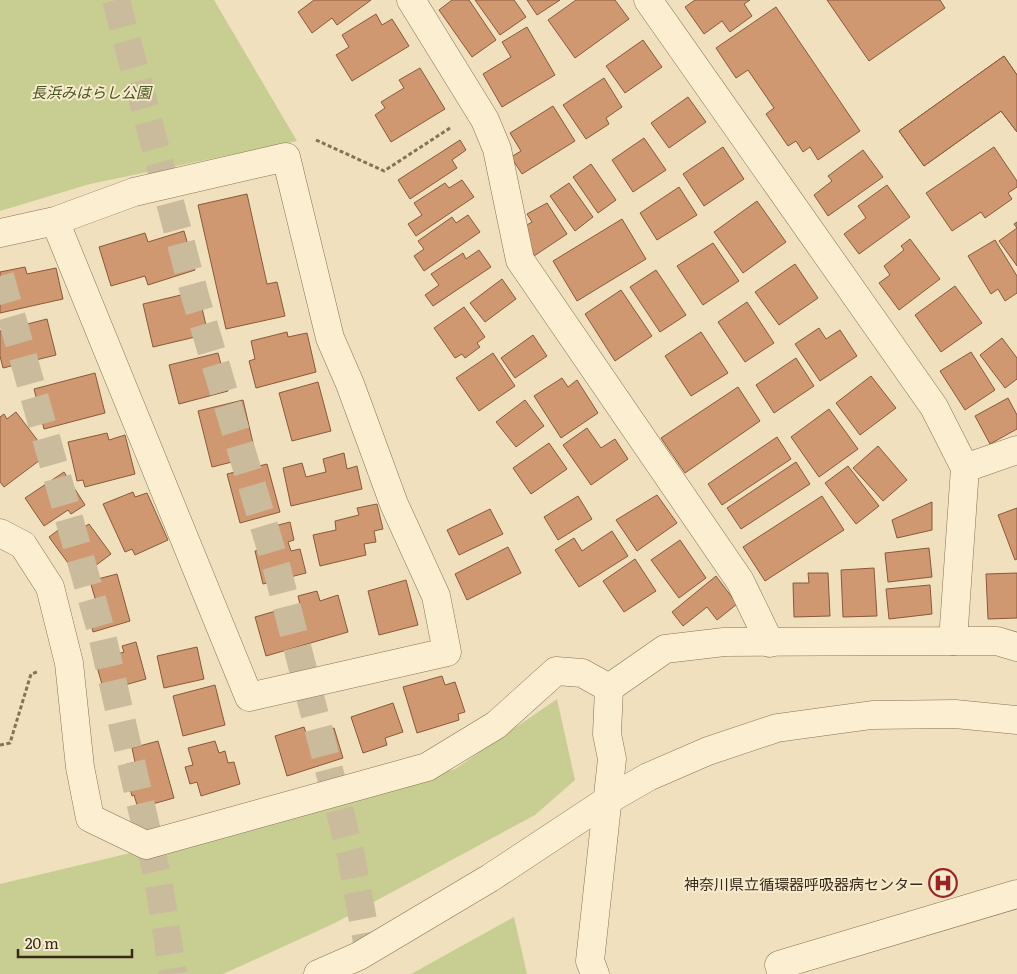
<svg xmlns="http://www.w3.org/2000/svg" width="1017" height="974" font-family="Literata,'Noto Sans JP',serif">
<style>
.green{fill:#c8ce92}
.building{fill:#d09871;stroke:#89593a}
.lines{fill:none;stroke-linecap:round;stroke-linejoin:round}
.highway-tunnel{stroke:#cbbb9d;stroke-width:28;stroke-dasharray:28 14;stroke-linecap:butt}
.minor-casing{stroke:#897156;stroke-width:29}
.path{stroke:#897156;stroke-width:3;stroke-dasharray:4 2.5;stroke-linecap:butt}
.minor{stroke:#fbeed1;stroke-width:28}
.labels{text-anchor:middle;dominant-baseline:central;stroke-width:4;stroke-linejoin:round;paint-order:stroke}
.park-label{font-size:15px;font-style:italic;fill:#495521;stroke:#f7ebce}
.poi-label{font-size:15px;fill:#38291b;stroke:#f7ebce;text-anchor:end}
</style>
<rect width="100%" height="100%" fill="#f0e0be"/>
<!-- green -->
<g class="green">
<polygon points="0,0 214,0 297,141 90,184 0,211"/>
<polygon points="557,699 575,780 535,815 335,923 223,974 0,974 0,884 143,850 455,769"/>
<polygon points="514,917 527,974 411,974"/>
</g>
<!-- building -->
<g class="building">
<polygon points="314,0 371,0 337,25 332,18 312,33 298,12"/>
<polygon points="452,0 469,0 496,40 472,57 439,10"/>
<polygon points="475,0 514,0 526,17 500,35"/>
<polygon points="527,0 560,0 537,15"/>
<polygon points="576,0 615,0 629,19 575,58 548,20"/>
<polygon points="695,0 750,0 744,4 752,16 730,32 722,21 704,34 685,7"/>
<polygon points="827,0 940,0 945,8 869,61"/>
<polygon points="776,7 860,131 818,160 810,147 803,152 796,141 788,146 766,114 774,108 748,70 736,78 716,48"/>
<polygon points="376,14 382,25 392,19 409,46 352,81 336,55 349,47 342,35"/>
<polygon points="527,27 555,75 502,107 483,74 511,57 502,42"/>
<polygon points="643,40 662,67 625,93 606,66"/>
<polygon points="1004,56 1017,75 1017,132 1001,111 924,166 899,131"/>
<polygon points="1004,56 1017,75 1017,132 1001,111 924,166 899,131"/>
<polygon points="420,68 445,109 391,142 375,115 385,108 381,102 404,88 399,80"/>
<polygon points="604,78 622,107 606,118 609,124 586,139 563,105"/>
<polygon points="688,97 706,122 669,148 651,123"/>
<polygon points="553,106 575,141 522,174 511,157 521,151 510,133"/>
<polygon points="644,138 666,170 633,192 612,160"/>
<polygon points="460,140 466,150 452,160 457,168 410,199 398,180"/>
<polygon points="723,147 744,179 704,206 683,174"/>
<polygon points="994,147 1017,181 1017,187 1008,193 1012,199 985,218 981,212 952,231 926,193"/>
<polygon points="863,150 883,177 828,216 814,195 832,181 828,176"/>
<polygon points="591,164 616,200 598,213 573,177"/>
<polygon points="462,180 474,197 416,236 408,224 422,215 414,203 445,183 449,188"/>
<polygon points="569,183 593,217 575,231 550,196"/>
<polygon points="887,185 910,217 859,254 844,234 866,218 858,206"/>
<polygon points="679,187 697,215 657,240 640,213"/>
<polygon points="247,194 267,284 277,282 285,316 226,329 198,205"/>
<polygon points="757,201 786,242 743,273 714,232"/>
<polygon points="547,203 567,234 534,256 522,228 532,222 527,214"/>
<polygon points="468,215 480,232 424,271 414,256 424,249 418,241 452,217 456,223"/>
<polygon points="622,219 646,259 577,301 553,261"/>
<polygon points="1017,222 1017,266 999,241 1017,228 1014,224"/>
<polygon points="184,231 195,270 148,285 145,276 111,286 99,247 145,233 148,242"/>
<polygon points="910,239 940,279 899,310 879,283 890,275 884,266 904,250 901,246"/>
<polygon points="995,240 1017,276 1017,293 1005,301 998,289 991,294 968,256"/>
<polygon points="713,243 739,281 703,305 677,266"/>
<polygon points="479,250 491,267 433,306 425,295 439,285 431,274 463,253 466,259"/>
<polygon points="795,264 818,298 779,325 755,292"/>
<polygon points="25,267 27,274 56,268 63,299 0,313 0,272"/>
<polygon points="656,270 686,315 660,332 630,287"/>
<polygon points="502,279 516,299 485,322 470,303"/>
<polygon points="955,286 982,323 941,352 915,315"/>
<polygon points="621,290 652,336 615,361 585,314"/>
<polygon points="198,291 208,334 153,347 143,304"/>
<polygon points="747,302 774,343 745,362 718,322"/>
<polygon points="464,307 485,337 477,343 480,347 465,358 462,354 455,358 434,328"/>
<polygon points="47,319 56,355 3,368 0,356 0,331"/>
<polygon points="819,328 826,339 840,330 857,356 820,381 795,344"/>
<polygon points="287,332 288,337 307,333 316,372 256,388 249,361 255,359 251,341"/>
<polygon points="701,332 728,373 691,396 665,356"/>
<polygon points="533,335 547,356 515,378 501,358"/>
<polygon points="1002,338 1017,358 1017,379 1005,388 980,355"/>
<polygon points="971,352 995,390 965,410 940,371"/>
<polygon points="218,353 228,391 179,404 169,365"/>
<polygon points="493,353 515,386 479,411 456,378"/>
<polygon points="796,358 814,386 774,413 756,385"/>
<polygon points="95,373 105,413 44,429 34,389"/>
<polygon points="871,376 896,408 860,435 836,403"/>
<polygon points="562,378 568,387 577,380 598,413 561,438 534,396"/>
<polygon points="318,382 331,431 292,441 279,393"/>
<polygon points="738,387 760,421 685,473 661,438"/>
<polygon points="1008,398 1017,415 1017,429 990,444 975,416"/>
<polygon points="243,400 256,456 212,467 198,411"/>
<polygon points="525,400 544,426 516,447 496,422"/>
<polygon points="829,409 858,449 819,477 791,437"/>
<polygon points="16,412 48,454 4,487 0,482 0,417 4,414 7,419"/>
<polygon points="587,428 601,448 615,439 628,459 591,485 563,445"/>
<polygon points="107,433 109,440 125,435 135,474 85,487 83,480 77,481 68,442"/>
<polygon points="777,437 791,459 722,505 708,484"/>
<polygon points="549,443 567,469 531,494 513,468"/>
<polygon points="878,446 907,480 883,501 853,468"/>
<polygon points="344,453 347,469 357,466 362,489 291,506 283,468 302,463 306,477 326,472 323,459"/>
<polygon points="796,462 810,484 741,529 727,508"/>
<polygon points="267,464 280,512 240,523 227,474"/>
<polygon points="848,466 879,506 856,524 825,483"/>
<polygon points="64,472 85,505 71,514 68,510 44,526 25,498"/>
<polygon points="133,492 135,497 147,493 168,540 135,555 132,549 125,552 103,504"/>
<polygon points="657,495 677,523 637,551 616,520"/>
<polygon points="578,496 592,519 558,540 544,517"/>
<polygon points="822,496 844,530 765,581 743,547"/>
<polygon points="932,502 932,530 897,538 892,520"/>
<polygon points="377,504 383,529 374,531 376,542 364,544 366,555 320,566 313,535 336,530 335,521 359,515 357,508"/>
<polygon points="1017,508 1017,559 1015,560 998,515"/>
<polygon points="490,509 503,534 459,555 447,530"/>
<polygon points="73,519 81,529 89,524 111,554 79,578 49,537"/>
<polygon points="290,522 294,540 288,542 291,551 300,549 306,573 263,584 255,551 260,550 255,531"/>
<polygon points="612,531 628,556 579,587 555,550 574,538 582,551"/>
<polygon points="680,540 706,578 679,598 651,560"/>
<polygon points="508,547 521,573 467,600 455,574"/>
<polygon points="929,548 932,577 888,582 885,553"/>
<polygon points="635,559 656,591 624,612 603,581"/>
<polygon points="874,568 877,616 843,617 841,570"/>
<polygon points="808,573 828,573 830,616 794,617 793,583 809,583"/>
<polygon points="1017,573 1017,618 988,619 986,574"/>
<polygon points="117,574 130,621 93,632 87,608 97,605 90,581"/>
<polygon points="716,576 737,604 717,620 707,607 683,626 672,612"/>
<polygon points="406,580 418,625 379,635 368,591"/>
<polygon points="930,585 932,614 889,619 886,589"/>
<polygon points="317,591 320,601 338,595 348,632 266,656 255,617 300,604 298,596"/>
<polygon points="136,642 146,679 104,691 95,660 124,652 122,646"/>
<polygon points="197,647 204,679 164,688 157,656"/>
<polygon points="442,676 445,685 455,682 465,712 458,714 459,720 417,733 403,687"/>
<polygon points="215,685 225,725 183,736 173,696"/>
<polygon points="393,703 403,732 385,738 387,745 363,753 351,717"/>
<polygon points="304,727 307,736 334,728 343,758 287,776 275,736"/>
<polygon points="158,741 174,798 138,808 134,795 132,796 124,765 135,762 132,748"/>
<polygon points="215,741 219,753 225,751 228,763 234,762 240,784 201,796 197,782 190,784 185,767 193,765 188,748"/>
</g>
<g class="lines">
<!-- highway-tunnel -->
<g class="highway-tunnel">
<polyline points="116,0 195,296 277,569 350,851 373,974"/>
<polyline points="0,276 101,631 159,884 173,974"/>
</g>
<defs>
<g id="minor">
<polyline points="411,0 485,120 497,149 520,260 740,581 770,643"/>
<polyline points="0,233 55,221 134,192 286,157 330,338 350,384 394,504 436,596 447,652 249,697 55,221"/>
<polyline points="965,468 1017,450"/>
<polyline points="0,533 23,545 50,587 69,663 80,767 90,818 146,845 427,767 496,725 556,671 582,673 609,688 665,649 724,642 953,641 965,468 934,407 648,0"/>
<polyline points="953,641 997,641 1017,647"/>
<polyline points="318,974 359,956 490,878 608,800 648,777 708,751 777,728 872,715 955,714 1017,720"/>
<polyline points="595,974 590,961 612,759 607,734 609,688"/>
<polyline points="782,974 779,965 1017,894"/>
</g>
</defs>
<!-- minor casing -->
<use href="#minor" class="minor-casing"/>
<!-- path -->
<g class="path">
<polyline points="316,140 384,171 450,128"/>
<polyline points="0,745 10,743 31,674 37,672"/>
</g>
<!-- minor -->
<use href="#minor" class="minor"/>
</g>
<!-- icons -->
<defs>
<symbol id="hospital-ring" viewBox="-11 -11 22 22"><circle r="9.5" fill="#f7ebce" stroke="#9b2325" stroke-width="1.5"/><path d="M-5-5h3v3.5h4V-5h3V5h-3V1.5h-4V5h-3Z" fill="#9b2325"/></symbol>
</defs>
<g fill-rule="evenodd">
<use href="#hospital-ring" x="927" y="867" width="32" height="32"/>
</g>
<g class="labels">
<!-- park labels -->
<g class="park-label">
<text x="91" y="91">長浜みはらし公園</text>
</g>
<!-- poi labels -->
<g class="poi-label">
<text x="924" y="883">神奈川県立循環器呼吸器病センター</text>
</g>
</g>
<!-- scale -->
<path d="M18 949v8h114v-8" fill="none" stroke="#38291b" stroke-width="2.5"/>
<text x="25" y="949" font-size="15" fill="#38291b" stroke="#f7ebce" stroke-width="4" paint-order="stroke">20 m</text>
</svg>
